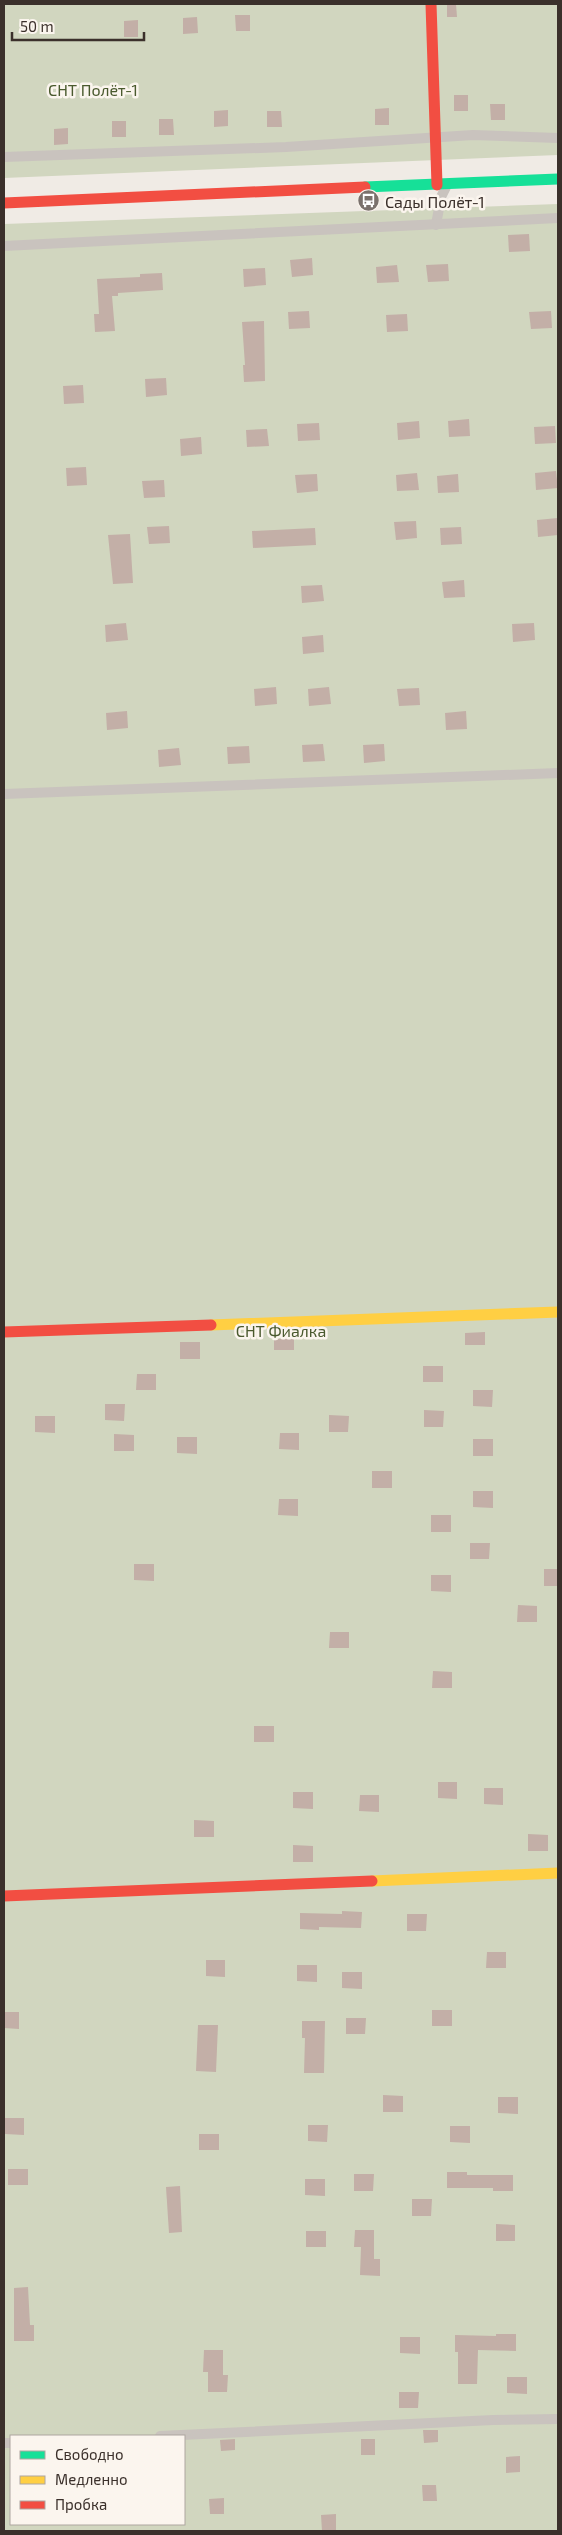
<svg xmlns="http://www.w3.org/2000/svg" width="562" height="2535" font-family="'Exo 2',sans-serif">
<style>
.green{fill:#d1d6bf;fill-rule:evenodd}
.building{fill:#c3afa7}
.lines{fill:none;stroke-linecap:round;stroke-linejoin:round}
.lane{stroke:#c9c3be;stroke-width:10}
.fast{stroke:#16e098;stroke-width:11}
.slow{stroke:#ffcf43;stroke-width:11}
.jam{stroke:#f24e42;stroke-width:11}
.labels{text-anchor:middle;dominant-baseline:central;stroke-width:5;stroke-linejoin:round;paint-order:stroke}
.park-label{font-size:16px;fill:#4a5a2e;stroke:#fbf5ee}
.poi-label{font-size:16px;fill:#3b302b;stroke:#fbf5ee;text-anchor:start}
</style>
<rect width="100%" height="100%" fill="#f0ebe5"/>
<!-- green -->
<g class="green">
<polygon points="4,4 558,4 558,155 4,178"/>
<path d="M558,204V2531H4V224ZM11,2436H184V2524H11Z"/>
</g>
<!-- building -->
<g class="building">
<polygon points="447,4 456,4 457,17 447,17"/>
<polygon points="235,15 250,15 250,31 236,31"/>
<polygon points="197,17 198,33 183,34 183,18"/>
<polygon points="138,20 138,37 124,37 124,21"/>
<rect x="454" y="95" width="14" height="16"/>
<polygon points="490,104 505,104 505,120 491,120"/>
<polygon points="389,108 389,125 375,125 375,109"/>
<polygon points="228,110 228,126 214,127 214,111"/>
<polygon points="267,111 281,111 282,127 267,127"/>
<polygon points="159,119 173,119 174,135 159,135"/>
<rect x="112" y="121" width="14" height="16"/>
<polygon points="68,128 68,144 54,145 54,129"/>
<polygon points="529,234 530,251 509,252 508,235"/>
<polygon points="312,258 313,275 292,277 290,260"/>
<polygon points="448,264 449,281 428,282 426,265"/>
<polygon points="397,265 399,282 377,283 376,267"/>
<polygon points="265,268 266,285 244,287 243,269"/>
<polygon points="162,273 163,290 118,293 118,296 112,296 115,331 95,332 94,314 99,314 97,279 140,277 140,274"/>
<polygon points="309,311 310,328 289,329 288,312"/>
<polygon points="551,311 552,328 531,329 529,312"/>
<polygon points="407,314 408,331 387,332 386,315"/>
<polygon points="264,321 265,381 244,382 243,365 245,365 242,322"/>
<polygon points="166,378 167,395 146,397 145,379"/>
<polygon points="83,385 84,403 64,404 63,386"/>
<polygon points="469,419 470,436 449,437 448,421"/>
<polygon points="419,421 420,438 398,440 397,423"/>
<polygon points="319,423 320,440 298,441 297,424"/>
<polygon points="555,426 556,443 535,444 534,427"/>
<polygon points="267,429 269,446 247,447 246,430"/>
<polygon points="201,437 202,454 181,456 180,439"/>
<polygon points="86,467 87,485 67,486 66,468"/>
<polygon points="556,471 558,488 536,490 535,473"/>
<polygon points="417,473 419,490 397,491 396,475"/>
<polygon points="317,474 318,491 297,493 295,475"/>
<polygon points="458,474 459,492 438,493 437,476"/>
<polygon points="164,480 165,497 144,498 142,481"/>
<polygon points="558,518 558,535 538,537 537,520"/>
<polygon points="416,521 417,538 396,540 394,522"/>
<polygon points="169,526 170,543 149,544 147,527"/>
<polygon points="461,527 462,544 441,545 440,528"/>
<polygon points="315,528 316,545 253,548 252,531"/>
<polygon points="130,534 133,583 113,584 108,535"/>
<polygon points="464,580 465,597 444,598 442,582"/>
<polygon points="322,585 324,601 302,603 301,586"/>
<polygon points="126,623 128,640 106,642 105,625"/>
<polygon points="534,623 535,640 513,642 512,624"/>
<polygon points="323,635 324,652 303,654 302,637"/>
<polygon points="276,687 277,704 255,706 254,689"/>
<polygon points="329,687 331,704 309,706 308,689"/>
<polygon points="419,688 420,705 399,706 397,689"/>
<polygon points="127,711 128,728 107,730 106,713"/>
<polygon points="466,711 467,729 446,730 445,713"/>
<polygon points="323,744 325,761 303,762 302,745"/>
<polygon points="384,744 385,761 364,763 363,745"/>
<polygon points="249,746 250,763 228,764 227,747"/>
<polygon points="179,748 181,765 159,767 158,750"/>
<polygon points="485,1332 485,1345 465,1345 465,1333"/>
<polygon points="294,1338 294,1350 274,1350 274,1339"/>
<rect x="180" y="1342" width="20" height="17"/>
<rect x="423" y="1366" width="20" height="16"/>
<polygon points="137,1374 156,1374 156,1390 136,1390"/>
<polygon points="473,1390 493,1390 492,1407 473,1406"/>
<polygon points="105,1404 125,1404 124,1421 105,1420"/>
<polygon points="424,1410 444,1411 443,1427 424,1427"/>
<polygon points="329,1415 349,1416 348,1432 329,1432"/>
<polygon points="35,1416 55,1416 55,1433 35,1432"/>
<polygon points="280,1433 299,1433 299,1450 279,1449"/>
<polygon points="114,1434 134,1435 134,1451 114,1451"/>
<polygon points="177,1437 197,1437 197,1454 177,1453"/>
<rect x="473" y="1439" width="20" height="17"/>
<rect x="372" y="1471" width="20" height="17"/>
<polygon points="473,1491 493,1491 493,1508 473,1507"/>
<polygon points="279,1499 298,1499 298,1516 278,1515"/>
<rect x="431" y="1515" width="20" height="17"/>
<polygon points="470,1543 490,1543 489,1559 470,1559"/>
<polygon points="134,1564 154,1564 154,1581 134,1580"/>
<rect x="544" y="1569" width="14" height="17"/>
<polygon points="431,1575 451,1575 451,1592 431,1591"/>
<polygon points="518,1605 537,1606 537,1622 517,1622"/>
<polygon points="330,1632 349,1632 349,1648 329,1648"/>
<polygon points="433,1671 452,1672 452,1688 432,1688"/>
<rect x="254" y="1726" width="20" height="16"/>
<polygon points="438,1782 457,1782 457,1799 438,1798"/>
<polygon points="484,1788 503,1788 503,1805 484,1804"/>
<polygon points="293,1792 313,1792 313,1809 293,1808"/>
<polygon points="360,1795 379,1795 379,1812 359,1811"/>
<polygon points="194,1820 214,1821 214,1837 194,1837"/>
<polygon points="528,1834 548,1835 548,1851 528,1851"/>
<polygon points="293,1845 313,1846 313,1862 293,1862"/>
<polygon points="342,1911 362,1912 361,1928 319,1927 319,1930 300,1929 300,1913 342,1914"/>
<polygon points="407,1914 427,1914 426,1931 407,1931"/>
<polygon points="487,1952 506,1952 506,1968 486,1968"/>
<polygon points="206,1960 225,1960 225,1977 206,1976"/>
<polygon points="297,1965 317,1965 317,1982 297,1981"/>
<polygon points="342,1972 362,1972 362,1989 342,1988"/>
<rect x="432" y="2010" width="20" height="16"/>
<polygon points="4,2012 19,2012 19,2029 4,2028"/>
<polygon points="346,2018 366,2018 365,2034 346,2034"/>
<polygon points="302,2021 325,2021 324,2073 304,2073 305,2038 302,2038"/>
<polygon points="198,2025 218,2025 216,2072 196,2071"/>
<polygon points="383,2095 403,2096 403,2112 383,2112"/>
<polygon points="498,2097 518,2097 518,2114 498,2113"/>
<polygon points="5,2118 24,2118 24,2135 5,2134"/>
<polygon points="308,2125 328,2125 327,2142 308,2141"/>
<polygon points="450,2126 470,2126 470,2143 450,2142"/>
<rect x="199" y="2134" width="20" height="16"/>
<rect x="8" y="2169" width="20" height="16"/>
<polygon points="447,2172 467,2172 467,2175 513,2175 513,2191 493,2191 493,2188 447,2188"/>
<polygon points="354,2174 374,2174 373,2191 354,2191"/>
<polygon points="305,2179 325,2179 325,2196 305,2195"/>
<polygon points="180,2186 182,2232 169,2233 166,2187"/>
<polygon points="412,2199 432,2199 431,2216 412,2216"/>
<polygon points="496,2224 515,2225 515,2241 496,2241"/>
<polygon points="355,2230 374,2230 374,2259 380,2259 380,2276 360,2275 361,2247 354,2247"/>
<rect x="306" y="2231" width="20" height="16"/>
<polygon points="28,2287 30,2325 34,2325 34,2341 14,2341 14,2288"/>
<polygon points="496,2334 516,2334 516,2351 478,2350 477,2384 458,2384 458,2352 455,2352 455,2335 496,2336"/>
<polygon points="400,2337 420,2337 420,2354 400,2353"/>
<polygon points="204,2350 223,2350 223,2375 228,2375 227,2392 208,2392 208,2372 203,2372"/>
<polygon points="507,2377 527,2377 527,2394 507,2393"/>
<polygon points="399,2392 419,2392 418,2408 399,2408"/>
<polygon points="423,2430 438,2430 438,2442 424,2443"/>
<polygon points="235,2439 235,2450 221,2451 220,2440"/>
<rect x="361" y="2439" width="14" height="16"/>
<polygon points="520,2456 520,2472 506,2473 506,2457"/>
<polygon points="422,2485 436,2485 437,2501 423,2501"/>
<polygon points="224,2498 224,2514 210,2514 209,2499"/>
<polygon points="336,2514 336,2530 322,2531 321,2515"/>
</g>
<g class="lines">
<!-- lane -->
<g class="lane">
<polyline points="4,157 286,147 473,135 558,138"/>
<polyline points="436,225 441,197 447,185"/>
<polyline points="4,246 558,218"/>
<polyline points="4,794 558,773"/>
<polyline points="160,2436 493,2420 558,2419"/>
<polyline points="4,2443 11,2443"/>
</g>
<!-- fast -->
<polyline class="fast" points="365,187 558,179"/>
<!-- slow -->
<g class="slow">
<polyline points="211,1325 558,1312"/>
<polyline points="372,1881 558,1873"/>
</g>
<!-- jam -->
<g class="jam">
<polyline points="431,4 437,185"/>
<polyline points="4,203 365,187"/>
<polyline points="4,1332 211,1325"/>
<polyline points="4,1896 372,1881"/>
</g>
</g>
<!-- icons -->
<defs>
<symbol id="bus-disc" viewBox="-11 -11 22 22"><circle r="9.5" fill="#7a716c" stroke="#fbf5ee"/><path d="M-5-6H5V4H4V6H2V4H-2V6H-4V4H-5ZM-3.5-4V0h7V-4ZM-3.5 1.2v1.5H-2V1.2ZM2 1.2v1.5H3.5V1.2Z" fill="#fff"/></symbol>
</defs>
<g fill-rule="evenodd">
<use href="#bus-disc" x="356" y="188" width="25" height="25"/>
</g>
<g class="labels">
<!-- park labels -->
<g class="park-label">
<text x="93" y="89">СНТ Полёт-1</text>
<text x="281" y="1330">СНТ Фиалка</text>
</g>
<!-- poi labels -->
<g class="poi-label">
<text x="385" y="201">Сады Полёт-1</text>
</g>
</g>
<!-- border -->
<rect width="562" height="2535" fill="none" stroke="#3b302b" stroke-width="10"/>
<!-- legend -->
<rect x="10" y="2435" width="175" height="90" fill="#fbf5ee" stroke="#aea6a0"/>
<rect x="20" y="2451" width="25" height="8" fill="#16e098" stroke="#aea6a0"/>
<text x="55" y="2460" font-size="15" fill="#3b302b">Свободно</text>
<rect x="20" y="2476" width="25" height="8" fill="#ffcf43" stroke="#aea6a0"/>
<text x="55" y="2485" font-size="15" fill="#3b302b">Медленно</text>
<rect x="20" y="2501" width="25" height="8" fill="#f24e42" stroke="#aea6a0"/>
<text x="55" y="2510" font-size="15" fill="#3b302b">Пробка</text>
<!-- scale -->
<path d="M12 32v8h132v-8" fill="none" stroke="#3b302b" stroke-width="2.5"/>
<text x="20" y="32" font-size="15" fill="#3b302b" stroke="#fbf5ee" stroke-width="4" paint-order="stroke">50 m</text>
</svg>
